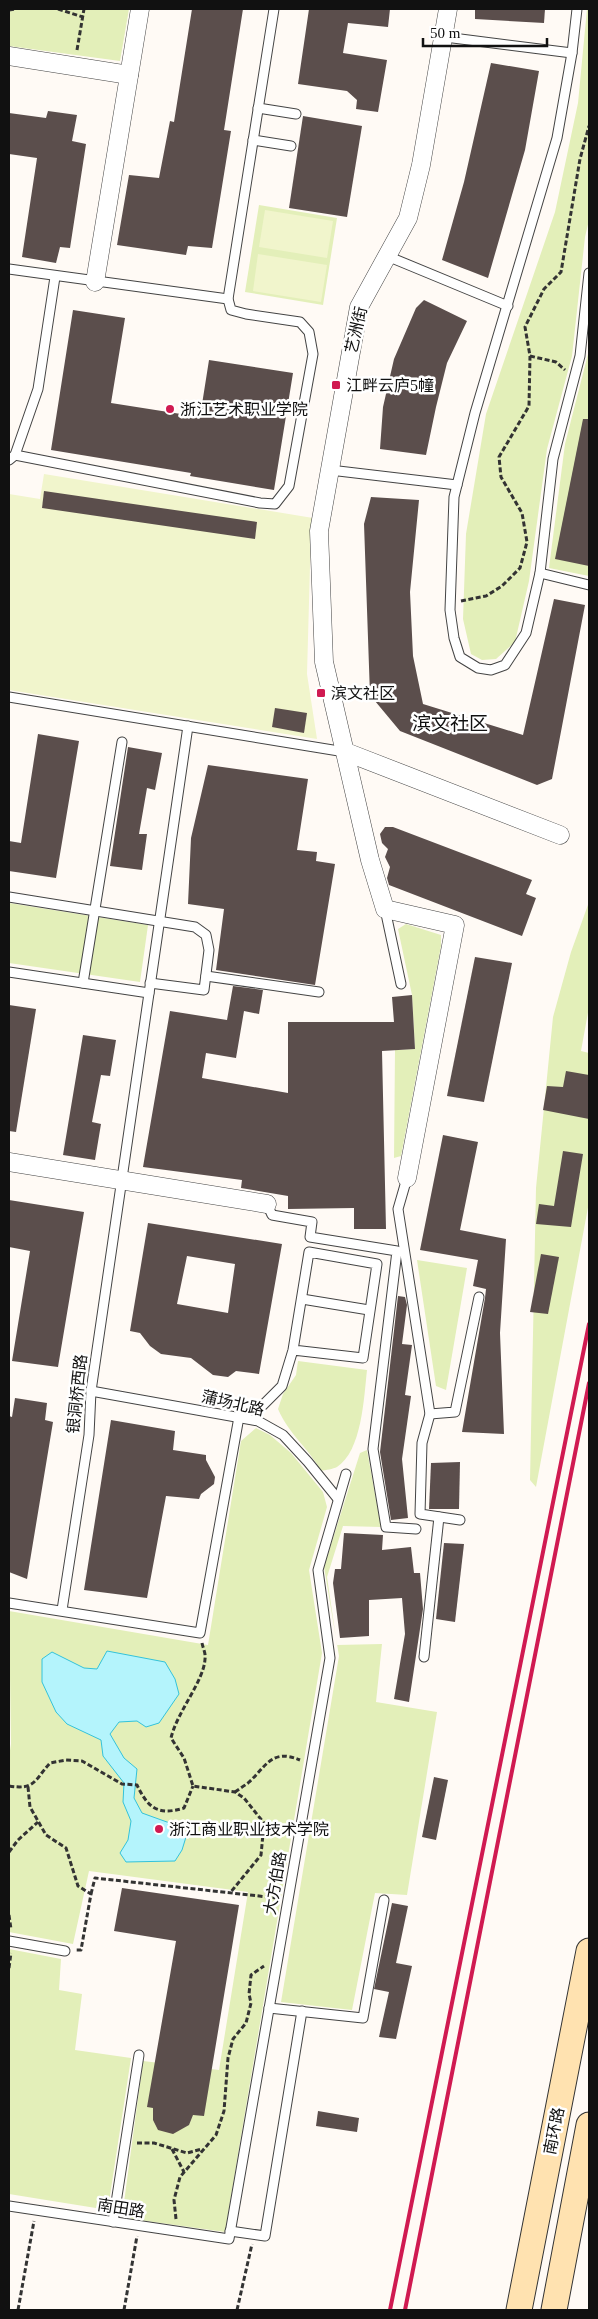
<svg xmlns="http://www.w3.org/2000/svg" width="598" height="2319" font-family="'Times New Roman','Noto Sans SC',serif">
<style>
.green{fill:#e3efb9}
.pitch{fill:#f1f5cc}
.water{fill:#b4f4fc;stroke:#33c3da}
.building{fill:#5b4e4c;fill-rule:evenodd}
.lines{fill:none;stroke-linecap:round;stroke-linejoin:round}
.lane-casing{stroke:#444;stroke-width:11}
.street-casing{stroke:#444;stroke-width:19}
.secondary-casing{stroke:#333;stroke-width:27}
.path{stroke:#333;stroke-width:3;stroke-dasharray:5 2.5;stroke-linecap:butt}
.lane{stroke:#fff;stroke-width:9}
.street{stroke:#fff;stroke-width:18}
.secondary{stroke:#ffe2b0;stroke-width:25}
.rail{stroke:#d01a51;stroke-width:4}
.poi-dot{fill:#d01a51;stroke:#fff;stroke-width:2}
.labels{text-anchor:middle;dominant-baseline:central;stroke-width:5;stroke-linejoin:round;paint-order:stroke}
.street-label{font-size:16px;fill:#111;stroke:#fff}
.poi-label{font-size:16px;fill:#111;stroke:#fff;text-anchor:start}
.quarter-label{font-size:19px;fill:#111;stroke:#fff}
</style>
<rect width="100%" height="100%" fill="#fffaf5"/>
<!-- green -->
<g class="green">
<polygon points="9,9 129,9 120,61 9,46"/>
<polygon points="587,9 589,9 589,220 585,237 572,356 547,449 529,581 515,642 496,659 482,660 471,654 463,619 466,534 486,414 555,212 578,103"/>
<polygon points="259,205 337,218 323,305 245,292"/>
<polygon points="589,350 589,576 549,568 565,444"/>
<polygon points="589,902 589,1007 581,1051 589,1053 589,1202 536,1487 530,1480 536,1188 553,1017 571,952"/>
<polygon points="9,903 148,925 140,982 9,963"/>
<polygon points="406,924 441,935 441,946 401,1156 394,1158 395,1050 415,1049 412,995 398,929"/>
<polygon points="417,1260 467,1268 446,1390 436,1386"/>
<path d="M298,1361L367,1370C364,1397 362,1451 337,1467C333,1469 326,1470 321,1471C308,1447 290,1436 278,1409L283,1394L296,1375Z"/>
<polygon points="256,1428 270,1435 291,1453 323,1492 327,1507 309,1570 322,1653 225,2232 132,2219 123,2210 143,2061 219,2070 248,1892 89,1871 73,1944 9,1932 9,1757 11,1744 9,1611 208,1645 241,1441"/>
<polygon points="367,1450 381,1527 343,1526 327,1577 337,1645 382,1644 376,1702 437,1712 407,1895 375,1893 352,2010 281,2002 339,1656 324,1567 360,1453"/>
<polygon points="9,1949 61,1959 59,1990 82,1994 75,2050 131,2058 109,2202 102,2209 9,2194"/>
</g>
<!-- pitch -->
<g class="pitch">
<polygon points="265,210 333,221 327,258 259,247"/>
<polygon points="258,254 327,265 321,302 253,291"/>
<polygon points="44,474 313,518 311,530 307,674 317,739 9,690 9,494 40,499"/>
</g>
<!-- water -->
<polygon class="water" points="107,1651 165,1662 175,1679 179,1694 159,1723 146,1727 137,1721 119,1722 110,1734 124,1758 137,1769 134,1798 142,1813 178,1826 186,1837 182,1850 175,1861 126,1862 120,1853 128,1840 131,1821 123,1802 124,1783 103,1756 101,1740 67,1724 56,1712 42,1682 42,1659 52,1652 84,1668 97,1669"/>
<!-- building -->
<g class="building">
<polygon points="192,9 243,9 224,130 231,131 212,248 188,246 186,255 117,245 129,175 159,178 170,121 174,122"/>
<polygon points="309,9 390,9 388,27 348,23 343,53 387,60 378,112 356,109 357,100 347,91 298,84"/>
<polygon points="475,9 545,9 544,23 475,19"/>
<polygon points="491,63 539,71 525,150 488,278 442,260 464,182"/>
<polygon points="48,111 77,115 72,141 86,144 70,248 60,247 56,263 22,257 37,158 9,154 9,113 46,118"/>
<polygon points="303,116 362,126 347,217 289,208"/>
<polygon points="424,300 467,321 447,363 436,407 426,455 380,449 383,407 394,359 416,308"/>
<polygon points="73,310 125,318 111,403 200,417 209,360 293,373 274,490 190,476 191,473 51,450"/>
<polygon points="583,419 589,419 589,566 555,559"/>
<polygon points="44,491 257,522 255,539 42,508"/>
<polygon points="371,497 419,500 410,592 413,656 423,704 523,735 554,599 585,605 552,779 537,785 400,731 370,695 364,524"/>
<polygon points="275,708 307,713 304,733 272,727"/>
<polygon points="38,734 79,741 56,878 9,871 9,841 21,843"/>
<polygon points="128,747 162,753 155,790 147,788 139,834 147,834 142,870 110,866"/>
<polygon points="208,765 308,779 297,850 317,852 316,861 335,864 315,985 216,970 224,909 188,904 191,838"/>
<polygon points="385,827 393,827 532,880 526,894 536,898 522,936 389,885 387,878 390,867 385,857 388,849 382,843 380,834"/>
<polygon points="475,957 512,963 484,1102 447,1096"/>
<polygon points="233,986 263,990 259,1014 244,1011 236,1058 206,1053 202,1078 288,1093 288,1022 394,1022 392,997 412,995 415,1049 382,1051 386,1229 354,1229 354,1208 288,1209 288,1196 241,1188 242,1180 143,1167 170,1011 227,1020"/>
<polygon points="9,1005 36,1009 16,1132 9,1131"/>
<polygon points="83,1035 116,1040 110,1076 101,1075 92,1122 101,1124 95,1160 63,1155"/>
<polygon points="566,1071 589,1075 589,1119 543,1110 547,1086 563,1087"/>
<polygon points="443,1135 478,1142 460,1230 506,1239 500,1333 504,1434 462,1432 485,1298 486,1289 473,1286 478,1260 420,1250"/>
<polygon points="563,1151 583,1154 571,1227 536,1224 539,1204 554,1206"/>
<polygon points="9,1200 84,1212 58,1367 12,1361 30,1251 9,1247"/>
<path d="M148,1223L282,1244L259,1374L236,1371L228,1377L213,1375L191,1358L161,1354L150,1346L140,1333L130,1331ZM187,1256L235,1264L228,1313L177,1304Z"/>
<polygon points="541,1254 559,1257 548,1314 530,1312"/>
<polygon points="398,1296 405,1297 407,1305 402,1344 412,1345 405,1395 411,1396 402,1459 408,1518 391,1520 380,1452"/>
<polygon points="15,1398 47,1403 45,1420 53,1422 27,1579 9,1572 9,1416 12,1417"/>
<polygon points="111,1420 175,1431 173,1450 206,1455 206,1460 215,1477 214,1484 201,1494 199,1499 166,1496 147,1598 84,1590"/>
<polygon points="460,1462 459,1509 429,1509 431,1463"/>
<polygon points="344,1533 383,1535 382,1550 411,1547 414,1573 420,1573 423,1609 409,1702 394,1699 405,1634 402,1598 369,1600 369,1636 340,1638 333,1583 335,1569 341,1569"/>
<polygon points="444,1543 464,1544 455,1622 436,1619"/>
<polygon points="434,1777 448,1780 436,1840 422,1837"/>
<polygon points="122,1888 239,1905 204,2116 193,2115 189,2125 173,2134 158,2130 153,2120 153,2108 147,2107 176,1941 114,1931"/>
<polygon points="392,1903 408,1906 396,1963 412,1966 396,2039 379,2037 389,1992 374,1989"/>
<polygon points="318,2111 359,2118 357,2132 316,2126"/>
</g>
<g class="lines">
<defs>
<g id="lane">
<polyline points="577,9 572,53 557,138 475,413 454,497 450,610 454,638 460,657 478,668 491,670 505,665 526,633 540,573 553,459 580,356 589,273"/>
<polyline points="445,37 572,53"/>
<polyline points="258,108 296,114"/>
<polyline points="253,140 291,146"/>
<polyline points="387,256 508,306"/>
<polyline points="9,269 228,299"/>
<polyline points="15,455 260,503 275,504 289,486 313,354 309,332 300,322 246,314 231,310 228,299 274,9"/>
<polyline points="9,460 15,455 38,389 55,277"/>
<polyline points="330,470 457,485"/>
<polyline points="540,573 589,585"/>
<polyline points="9,697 345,752"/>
<polyline points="9,897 195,927 206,935 209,950 204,990 150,983"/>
<polyline points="385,909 401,984"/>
<polyline points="9,972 149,993"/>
<polyline points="206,976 319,992"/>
<polyline points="83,983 122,742"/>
<polyline points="407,1178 398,1209 430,1414 422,1443 420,1514 460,1520"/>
<polyline points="267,1204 272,1215 312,1222 310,1237 397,1251 373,1449 386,1527 416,1529"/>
<polyline points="302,1299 369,1310"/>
<polyline points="91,1391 258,1421 283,1435 308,1462 338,1499"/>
<polyline points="430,1414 455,1412 479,1297"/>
<polyline points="9,1603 200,1633 239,1417 244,1409 261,1407 282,1386 293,1350 309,1252 377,1264 363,1358 293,1350"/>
<polyline points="62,1610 89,1435 91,1391 188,726"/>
<polyline points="424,1657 439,1517"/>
<polyline points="9,1941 65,1951"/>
<polyline points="269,2008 363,2018 384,1900"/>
<polyline points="9,2206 229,2239 330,1658 318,1570 346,1474"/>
<polyline points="113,2222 139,2055"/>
<polyline points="230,2231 265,2236 302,2011"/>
</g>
<g id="street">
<polyline points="9,56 129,75"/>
<polyline points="95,282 140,9"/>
<polyline points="346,752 560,835"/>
<polyline points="9,1162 267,1204"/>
<polyline points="407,1178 455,925 385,909 370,860 324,662 319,531 359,307 408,218 421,165 448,9"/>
</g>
<g id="secondary">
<polyline points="519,2310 589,1951"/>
<polyline points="554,2310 589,2125"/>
</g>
</defs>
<!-- lane casing -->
<use href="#lane" class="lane-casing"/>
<!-- street casing -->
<use href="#street" class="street-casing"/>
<!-- secondary casing -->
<use href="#secondary" class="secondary-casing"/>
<!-- path -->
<g class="path">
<polyline points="58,9 83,17"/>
<polyline points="9,10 16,9"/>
<polyline points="77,50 84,9"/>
<polyline points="530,356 556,362 565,370"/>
<polyline points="461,601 486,596 502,586 520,568 527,542 522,513 501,477 499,457 529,406 530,356 525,327 544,289 561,272 580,159 589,126"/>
<path d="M202,1643C203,1648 206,1654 205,1659C204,1681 177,1712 171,1738L184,1758L193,1786L235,1792L244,1798L264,1823L261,1855L230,1893"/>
<path d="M9,1786C35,1790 34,1781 50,1763L66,1760L82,1761L122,1784L137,1785C148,1808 158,1816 184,1808L193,1786"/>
<polyline points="28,1787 30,1807 46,1835 66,1848 78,1886 91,1894 81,1950 75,1950"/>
<path d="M235,1792C239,1789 244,1786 248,1783C266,1767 271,1748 300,1760"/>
<polyline points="9,1852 18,1840 38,1822"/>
<polyline points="91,1894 95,1878 277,1898"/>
<polyline points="9,1915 11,1929"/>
<polyline points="9,1968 11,1953"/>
<polyline points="137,2143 154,2143 187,2153 202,2149"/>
<polyline points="172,2149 184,2172"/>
<polyline points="176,2219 174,2200 180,2177 216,2135 224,2111 228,2058 233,2039 246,2023 251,2003 249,1994 251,1975 264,1966"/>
<polyline points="18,2310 34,2221"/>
<polyline points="124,2310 137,2236"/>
<polyline points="237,2310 252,2244"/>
</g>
<!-- lane -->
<use href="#lane" class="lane"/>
<!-- street -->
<use href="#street" class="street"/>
<!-- secondary -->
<use href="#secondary" class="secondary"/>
<!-- rail -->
<g class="rail">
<polyline points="390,2310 589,1324"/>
<polyline points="405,2310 589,1383"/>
</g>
</g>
<!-- markers -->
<g class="poi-dot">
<rect x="331" y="380" width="10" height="10" rx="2.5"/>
<circle cx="170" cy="409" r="5"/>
<rect x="316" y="688" width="10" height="10" rx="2.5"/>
<circle cx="159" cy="1829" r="5"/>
</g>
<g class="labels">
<!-- street labels -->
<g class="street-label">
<text transform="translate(356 330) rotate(-77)">艺洲街</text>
<text transform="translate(77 1394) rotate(-84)">银洞桥西路</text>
<text transform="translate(233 1403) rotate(13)">蒲场北路</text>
<text transform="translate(275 1883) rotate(-80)">大方伯路</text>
<text transform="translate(554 2131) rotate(-79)">南环路</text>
<text transform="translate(121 2208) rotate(9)">南田路</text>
</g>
<!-- poi labels -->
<g class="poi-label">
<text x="346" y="385">江畔云庐5幢</text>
<text x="180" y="409">浙江艺术职业学院</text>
<text x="331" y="693">滨文社区</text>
<text x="169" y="1829">浙江商业职业技术学院</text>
</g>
<!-- quarter labels -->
<g class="quarter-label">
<text x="450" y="723">滨文社区</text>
</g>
</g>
<!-- border -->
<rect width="598" height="2319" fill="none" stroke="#111111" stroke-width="20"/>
<!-- scale -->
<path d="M423 38v8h124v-8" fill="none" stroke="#111111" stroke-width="2.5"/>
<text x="430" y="38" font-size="15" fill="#111111" stroke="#ffffff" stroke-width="4" paint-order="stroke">50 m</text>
</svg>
